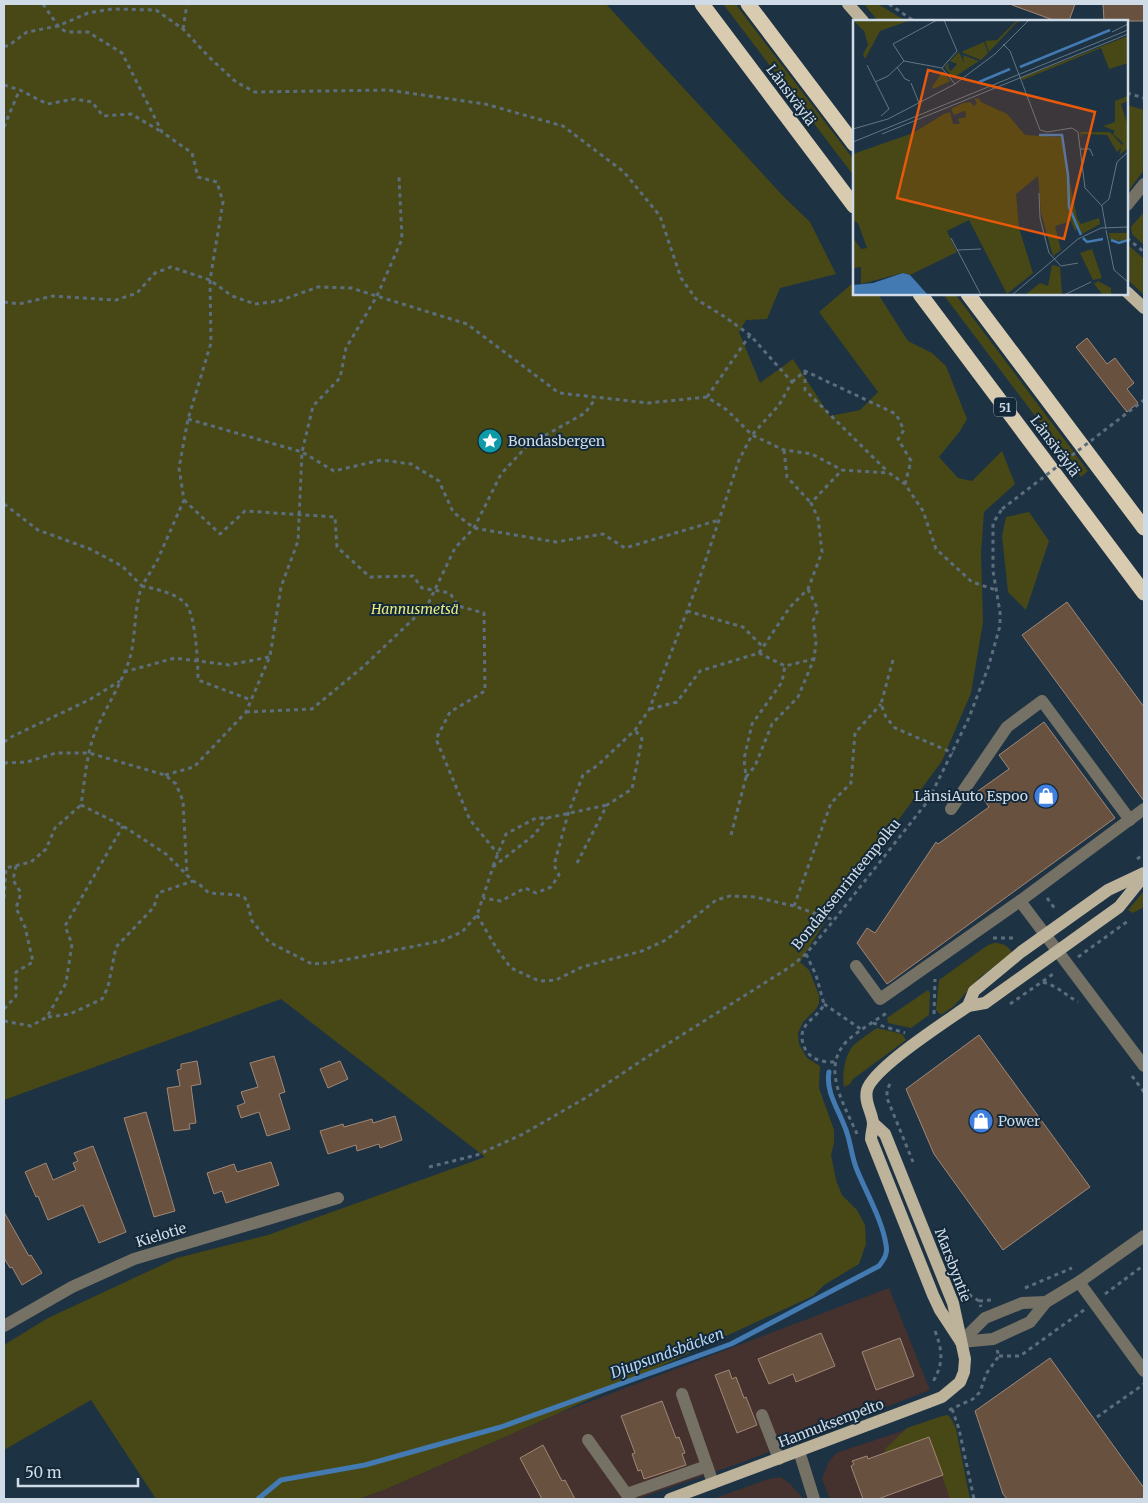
<svg xmlns="http://www.w3.org/2000/svg" width="1148" height="1503" font-family="Merriweather,serif">
<style>
.industrial{fill:#45312e}
.green{fill:#474816}
.lines{fill:none;stroke-linecap:round;stroke-linejoin:round}
.stream{stroke:#437ab2;stroke-width:5}
.building{fill:#695140;stroke:#a18775}
.path{stroke:#5c6e7d;stroke-width:3;stroke-dasharray:4 4;stroke-linecap:butt}
.minor{stroke:#767165;stroke-width:12}
.major{stroke:#bdb29a;stroke-width:12}
.highway{stroke:#d9cbaf;stroke-width:15}
.path-bridge{stroke:#5c6e7d;stroke-width:3;stroke-dasharray:4 4;stroke-linecap:butt}
.labels{text-anchor:middle;dominant-baseline:central;stroke-width:4;stroke-linejoin:round;paint-order:stroke}
.shield{fill:#132839;stroke:#97a5b2;stroke-width:1}
.shield-label{font-size:12px;font-weight:bold;fill:#cfdbe6}
.street-label{font-size:14px;fill:#cfdbe6;stroke:#132839}
.poi-label{font-size:14px;fill:#cfdbe6;stroke:#132839;text-anchor:start}
.park-label{font-size:14px;font-style:italic;fill:#e8eb7b;stroke:#132839}
.water-label{font-size:15px;font-style:italic;fill:#b7d4f3;stroke:#132839}
.inset-river{fill:none;stroke:#437ab2;stroke-width:2.5}
.inset-road{fill:none;stroke:#647684;stroke-width:1}
.view{fill:#e8590c;fill-opacity:0.15;stroke:#e8590c;stroke-width:2.5}
.inset-edge{fill:none;stroke:#cfdbe6;stroke-width:2.5}
</style>
<rect width="100%" height="100%" fill="#1d3243"/>
<!-- industrial -->
<g class="industrial">
<polygon points="889,1288 930,1390 743,1462 637,1499 358,1499 384,1490 557,1414"/>
<polygon points="938,1419 959,1499 830,1499 822,1479 828,1463 836,1453"/>
<polygon points="781,1477 790,1484 804,1499 713,1499 768,1479"/>
</g>
<!-- green -->
<g class="green">
<polygon points="4,4 606,4 784,197 810,222 836,274 780,288 767,319 746,320 739,332 760,383 793,359 830,416 860,410 878,392 819,312 854,282 854,294 878,294 908,341 932,353 946,366 967,419 960,431 939,457 958,478 972,481 1002,451 1015,484 984,512 981,553 983,622 971,693 942,761 836,904 800,962 809,970 819,995 819,1003 816,1009 803,1022 798,1033 799,1044 807,1058 820,1066 819,1088 834,1130 834,1143 831,1155 836,1180 842,1195 857,1210 865,1225 866,1244 859,1264 824,1285 813,1296 557,1414 384,1490 358,1499 156,1499 91,1400 4,1450 4,1345 48,1318 177,1258 268,1235 485,1157 281,999 4,1100"/>
<polygon points="723,4 736,4 737,6 854,160 854,176"/>
<polygon points="864,4 878,4 906,21 878,21"/>
<polygon points="1127,105 1144,110 1144,170 1127,193"/>
<polygon points="1144,212 1144,245 1132,234 1131,227"/>
<polygon points="1127,244 1144,259 1144,295 1127,279"/>
<polygon points="943,294 955,294 1088,471 1081,477"/>
<polygon points="1029,512 1049,541 1026,610 1008,592 1002,536 1006,517"/>
<polygon points="1144,891 1144,907 1133,913 1128,910"/>
<path d="M994,943C1002,943 1008,945 1012,953L979,978L954,1006L941,1015L936,1010L939,980L988,945Z"/>
<polygon points="928,990 930,993 929,1015 911,1028 888,1023 887,1018"/>
<path d="M877,1028L902,1034L906,1040L853,1079L850,1084L844,1087C842,1074 845,1054 854,1045C861,1039 869,1033 877,1028Z"/>
<polygon points="948,1415 952,1420 956,1429 970,1499 950,1499 929,1437 885,1453 885,1449 907,1428 942,1416"/>
</g>
<g class="lines">
<!-- stream -->
<path class="stream" d="M258,1499L281,1480L365,1465L501,1427L731,1344L879,1266C884,1259 888,1254 886,1245C883,1222 866,1192 857,1170C852,1158 851,1145 847,1133C841,1113 825,1093 829,1072"/>
</g>
<!-- building -->
<g class="building">
<polygon points="1013,4 1075,4 1069,21 1056,21 1012,5"/>
<polygon points="1103,4 1144,4 1144,21 1104,21"/>
<polygon points="1087,338 1107,364 1115,358 1134,383 1127,389 1138,403 1127,412 1076,347"/>
<polygon points="1067,602 1144,707 1144,801 1022,635"/>
<polygon points="1044,722 1115,818 887,984 857,943 867,928 875,933 936,842 938,844 989,807 978,791 1009,769 999,755"/>
<polygon points="979,1035 1090,1187 1003,1250 934,1154 906,1089"/>
<polygon points="274,1056 285,1092 279,1094 290,1129 267,1136 259,1112 241,1118 237,1106 245,1103 241,1092 258,1087 250,1063"/>
<polygon points="197,1061 201,1084 191,1086 196,1123 189,1124 190,1129 174,1131 167,1088 180,1086 177,1070 181,1069 181,1064"/>
<polygon points="340,1061 348,1079 328,1088 320,1069"/>
<polygon points="146,1112 175,1211 154,1217 124,1118"/>
<polygon points="395,1116 402,1140 380,1148 379,1144 357,1151 356,1145 328,1154 320,1131 343,1124 344,1127 372,1119 373,1123"/>
<polygon points="93,1146 126,1232 99,1243 83,1205 48,1220 38,1196 36,1197 25,1172 46,1163 53,1180 76,1170 73,1163 78,1161 74,1153"/>
<polygon points="271,1162 279,1185 226,1203 222,1191 214,1194 207,1173 234,1164 237,1172"/>
<polygon points="4,1212 29,1256 31,1255 42,1273 22,1285 12,1267 10,1268 4,1258"/>
<polygon points="821,1333 835,1366 796,1382 793,1374 769,1384 758,1359"/>
<polygon points="900,1338 914,1376 876,1390 862,1352"/>
<polygon points="1050,1358 1144,1488 1144,1499 1007,1499 1003,1494 975,1411"/>
<polygon points="729,1370 732,1379 736,1377 744,1398 746,1397 757,1425 737,1433 715,1375"/>
<polygon points="662,1401 676,1438 679,1437 685,1453 682,1454 686,1465 644,1479 641,1470 638,1471 632,1454 635,1453 621,1416"/>
<polygon points="929,1437 943,1475 878,1499 863,1499 851,1466 854,1464 852,1461 867,1456 868,1459"/>
<polygon points="543,1445 562,1481 565,1480 575,1499 542,1499 520,1458"/>
</g>
<g class="lines">
<!-- path -->
<g class="path">
<path d="M43,4L58,26L66,32H88L122,53L162,132L192,153L198,177L217,182L223,202L210,280L211,343L188,419L179,468L184,500L157,561L142,586C156,589 175,593 185,603C196,614 198,664 198,680L251,700"/>
<polyline points="889,4 914,21"/>
<polyline points="183,29 187,4"/>
<polyline points="4,46 8,46 27,32 58,26 88,13 112,9 156,10 183,29 209,57 236,82 255,92 388,90 485,104 563,126 624,172 660,216 681,278 696,299 725,317 750,335 792,382 779,405 752,435 739,460 699,580 649,710 635,730 598,765 583,775 568,814 554,865 559,875 551,887 536,893 525,888 501,901 483,898"/>
<polyline points="4,85 20,90 47,104 75,99 92,102 103,116 131,114 162,132"/>
<polyline points="1127,93 1144,98"/>
<polyline points="4,127 19,91"/>
<polyline points="1127,238 1144,252"/>
<polyline points="4,302 19,304 53,296 116,300 137,293 155,273 171,267 210,280 232,296 255,304 279,301 318,287 351,288 467,324 559,393 648,403 707,397 727,410 752,435 784,450 812,454 842,470 889,473 905,484 923,511 936,549 972,582 996,590"/>
<polyline points="805,371 805,390 888,472"/>
<polyline points="792,382 805,371 896,414 904,430 898,439 911,461 905,484"/>
<polyline points="707,397 750,335"/>
<polyline points="188,419 302,452 334,471 381,460 411,464 439,481 453,512 474,528 556,542 603,534 625,548 719,520"/>
<polyline points="784,450 787,477 811,503"/>
<polyline points="184,500 220,534 245,511 335,517 337,547 370,577 413,576 422,588 450,593 458,606 484,613 485,691 450,712 436,739 470,820 498,854"/>
<path d="M4,504L38,530L90,549L122,566L142,586C134,608 136,631 131,654C124,680 107,705 96,730C86,754 85,780 81,805L123,826L166,854L186,874"/>
<polyline points="687,611 743,627 762,646"/>
<polyline points="759,653 790,607 808,589 822,552 818,518 811,503 842,470"/>
<polyline points="893,660 881,704 886,717 895,728 953,753"/>
<polyline points="124,672 175,658 229,665 269,657"/>
<polyline points="650,709 677,702 700,671 759,653 785,666 814,659"/>
<polyline points="246,712 312,709 364,666 427,606 455,548 474,528 501,474 528,445 585,413 596,398"/>
<polyline points="4,742 13,736 89,700 120,681"/>
<polyline points="4,763 27,762 56,753 89,753 165,775 176,784 183,801 187,875 193,881 199,884 209,893 238,895 245,898 248,905 252,921 269,942 312,964 329,963 441,941 462,932 477,915 493,867 534,835 547,818"/>
<polyline points="165,775 194,767 246,712 270,656 281,587 298,541 302,452 313,406 340,378 346,348 377,296 402,239 399,177"/>
<polyline points="746,777 755,766 772,724 798,697 814,659 816,642 813,621 818,610 808,589"/>
<polyline points="731,835 746,777 744,759 752,724 782,682 785,666"/>
<polyline points="1137,859 1144,854"/>
<polyline points="577,863 607,805 632,789 642,739 635,730"/>
<polyline points="493,866 506,834 536,818 547,818 607,805"/>
<polyline points="4,898 6,868 31,862 46,849 55,828 81,805"/>
<polyline points="1047,898 1055,909"/>
<polyline points="794,906 831,803 851,783 855,733 881,704"/>
<polyline points="477,915 497,949 511,968 539,981 556,980 582,967 642,951 666,940 716,900 730,896 755,897 794,906 834,920"/>
<polyline points="993,938 1014,938"/>
<path d="M806,954L816,975L824,1004C820,1014 809,1019 804,1028C798,1040 806,1057 819,1060C824,1062 830,1062 835,1062"/>
<polyline points="1078,957 1128,921"/>
<path d="M1043,982C1059,987 1064,994 1078,1002"/>
<polyline points="824,1004 862,1030"/>
<polyline points="1010,1004 1056,972"/>
<polyline points="4,1009 16,996 16,972 33,962 25,927 16,908 21,893 13,880 16,866"/>
<polyline points="934,1014 935,979"/>
<polyline points="48,1017 70,1014 102,999 108,987 116,947 154,907 158,893 193,881"/>
<polyline points="4,1021 31,1026 47,1017 66,983 72,944 65,926 123,826"/>
<polyline points="873,1023 905,1033"/>
<polyline points="1132,1076 1144,1092"/>
<polyline points="890,1084 887,1090 887,1098 913,1162"/>
<path d="M857,1134C845,1106 820,1068 847,1041C859,1030 875,1021 888,1012"/>
<polyline points="429,1167 477,1155 523,1134 587,1097 650,1055 790,967 806,954 834,920 928,801 968,720 988,668 1000,626 1000,612 993,571 993,523 1002,509"/>
<polyline points="964,1288 971,1296 979,1301 981,1307"/>
<polyline points="1025,1288 1072,1268"/>
<polyline points="1105,1294 1144,1265"/>
<polyline points="979,1301 991,1300"/>
<path d="M935,1331C942,1349 944,1362 934,1380L936,1384"/>
<polyline points="999,1356 1020,1356 1084,1310"/>
<polyline points="952,1409 959,1429 974,1499"/>
<polyline points="949,1410 973,1399 980,1392 986,1374 999,1356 997,1350"/>
<polyline points="1097,1417 1144,1384"/>
</g>
<!-- minor -->
<g class="minor">
<polyline points="1127,205 1144,184"/>
<polyline points="951,809 1007,727 1042,701 1130,820"/>
<polyline points="1144,809 1020,901 1144,1066"/>
<polyline points="856,966 880,999 1020,901"/>
<polyline points="1079,1282 1144,1371"/>
<polyline points="4,1326 72,1287 134,1259 338,1198"/>
<polyline points="961,1342 993,1339 1030,1322 1046,1302 1079,1282 1144,1236"/>
<polyline points="961,1342 985,1318 1022,1303 1046,1302"/>
<polyline points="682,1394 713,1483"/>
<polyline points="762,1415 779,1459"/>
<polyline points="588,1440 630,1499"/>
<polyline points="799,1451 814,1499"/>
<polyline points="627,1494 707,1466"/>
</g>
<!-- major -->
<g class="major">
<polyline points="848,4 863,21"/>
<polyline points="1127,292 1144,308"/>
<polyline points="968,1006 974,991 1021,952 1108,890 1144,873"/>
<path d="M961,1342L940,1310L933,1295L871,1139C871,1134 873,1128 873,1123C872,1112 864,1102 867,1090C873,1068 947,1021 968,1006L985,1003L1119,907L1144,876"/>
<polyline points="670,1499 929,1402 942,1397 960,1382 964,1372 965,1359 953,1303 885,1134 873,1123"/>
</g>
<!-- highway -->
<g class="highway">
<polyline points="702,4 854,206"/>
<polyline points="748,4 854,144"/>
<polyline points="920,294 1144,593"/>
<polyline points="968,294 1144,528"/>
</g>
<!-- path-bridge -->
<polyline class="path-bridge" points="1002,509 1144,400"/>
</g>
<!-- icons -->
<defs>
<symbol id="sight-disc" viewBox="-11 -11 22 22"><circle r="9.5" fill="#0f9aa8" stroke="#132839"/><path d="M0-6L1.8-2.2L6-1.7L2.9 1.2L3.7 5.4L0 3.3L-3.7 5.4L-2.9 1.2L-6-1.7L-1.8-2.2Z" fill="#fff"/></symbol>
<symbol id="shop-disc" viewBox="-11 -11 22 22"><circle r="9.5" fill="#3f7fe0" stroke="#132839"/><path d="M-5-2.5h2.3a2.7 3.5 0 0 1 5.4 0H5L5.5 6h-11ZM-1.5-2.5h3a1.5 2.3 0 0 0-3 0Z" fill="#fff"/></symbol>
</defs>
<g fill-rule="evenodd">
<use href="#sight-disc" x="476" y="427" width="28" height="28"/>
<use href="#shop-disc" x="1032" y="782" width="28" height="28"/>
<use href="#shop-disc" x="967" y="1107" width="28" height="28"/>
</g>
<g class="labels">
<!-- shield labels -->
<rect class="shield" x="994" y="397.5" width="22" height="19" rx="4"/>
<g class="shield-label">
<text x="1005" y="407">51</text>
</g>
<!-- street labels -->
<g class="street-label">
<text transform="translate(791 95) rotate(53)">Länsiväylä</text>
<text transform="translate(1055 446) rotate(53)">Länsiväylä</text>
<text transform="translate(846 884) rotate(-51)">Bondaksenrinteenpolku</text>
<text transform="translate(161 1235) rotate(-17)">Kielotie</text>
<text transform="translate(953 1265) rotate(69)">Marsbyntie</text>
<text transform="translate(831 1423) rotate(-21)">Hannuksenpelto</text>
</g>
<!-- poi labels -->
<g class="poi-label">
<text x="508" y="441">Bondasbergen</text>
<text x="1028" y="796" text-anchor="end">LänsiAuto Espoo</text>
<text x="998" y="1121">Power</text>
</g>
<!-- park labels -->
<g class="park-label">
<text x="415" y="609">Hannusmetsä</text>
</g>
<!-- water labels -->
<g class="water-label">
<text transform="translate(667 1353) rotate(-20)">Djupsundsbäcken</text>
</g>
</g>
<!-- overview -->
<g transform="translate(853 20)">
<rect width="275" height="275" fill="#1d3243"/>
<path d="M0,0H58L27,11L12,39L10,34L15,25L11,11ZM164,0H166L136,32L132,21L144,20ZM275,16V43L256,49L248,28L170,60L167,58ZM131,22L135,33L128,40L108,32ZM106,32L111,43L110,35L126,41L100,58L92,47L96,43L95,48L98,51L104,44L97,41ZM90,51L97,61L80,69L79,67ZM275,76V81L268,84L275,106V128L266,135L270,123L260,114L262,111L250,106L262,102V81ZM125,78L128,82L154,94L172,115L208,117L224,198L228,204L246,198L247,204L229,214L226,207L222,211L218,201L202,206L208,230L200,236L188,193L185,156L163,174L166,208L180,253L154,274L116,200L94,211L104,232L57,255L50,253L8,264V247L0,248V218L8,229L14,228L5,203L0,200V134L60,113L91,94L97,92L100,104H107L105,99L113,97V93L111,91L101,95L98,89L110,83L117,82L121,86L124,83L121,79ZM227,112H257L270,126L264,132L254,115L229,114V119ZM256,213H275V218L268,221L257,219ZM239,229L249,258L240,260L227,233ZM199,245L207,247L209,274L172,275L187,263L195,266ZM245,261L258,268V275H250L241,264Z" fill="#474816"/>
<path d="M50,253L57,255L75,275H0V265L20,263Z" fill="#437ab2"/>
<path class="inset-river" d="M167,47L257,10M126,62L157,49M186,115H209L215,155L216,187L228,215M230,218L234,222L250,219M258,220L266,223L275,220"/>
<path class="inset-road" d="M259,12L275,4M150,24L157,31L187,110L194,112L219,108M51,41L40,24L84,0M14,45L36,89L28,96M44,47L52,59L57,61M89,48L104,31L91,0M22,62L35,56L51,41L89,48L102,64M58,63L66,83M219,108L225,112L232,168L249,186L253,209M0,109L35,99L102,64L142,34L176,0M29,114L275,14M0,122L275,10M227,129H237L240,136M186,173L187,198L196,233L208,246L225,243M248,186L256,179L264,142L275,132M253,210L261,250L275,262M98,218L128,275M104,230L128,229M159,275L225,219L248,208L275,207M211,275L238,262"/>
<path class="view" d="M75,50L242,92L211,219L44,178Z"/>
<rect width="275" height="275" class="inset-edge"/>
</g>
<!-- border -->
<rect width="1148" height="1503" fill="none" stroke="#cfdbe6" stroke-width="10"/>
<!-- scale -->
<path d="M18 1478v8h120v-8" fill="none" stroke="#cfdbe6" stroke-width="2.5"/>
<text x="25" y="1478" font-size="15" fill="#cfdbe6" stroke="#132839" stroke-width="4" paint-order="stroke">50 m</text>
</svg>
